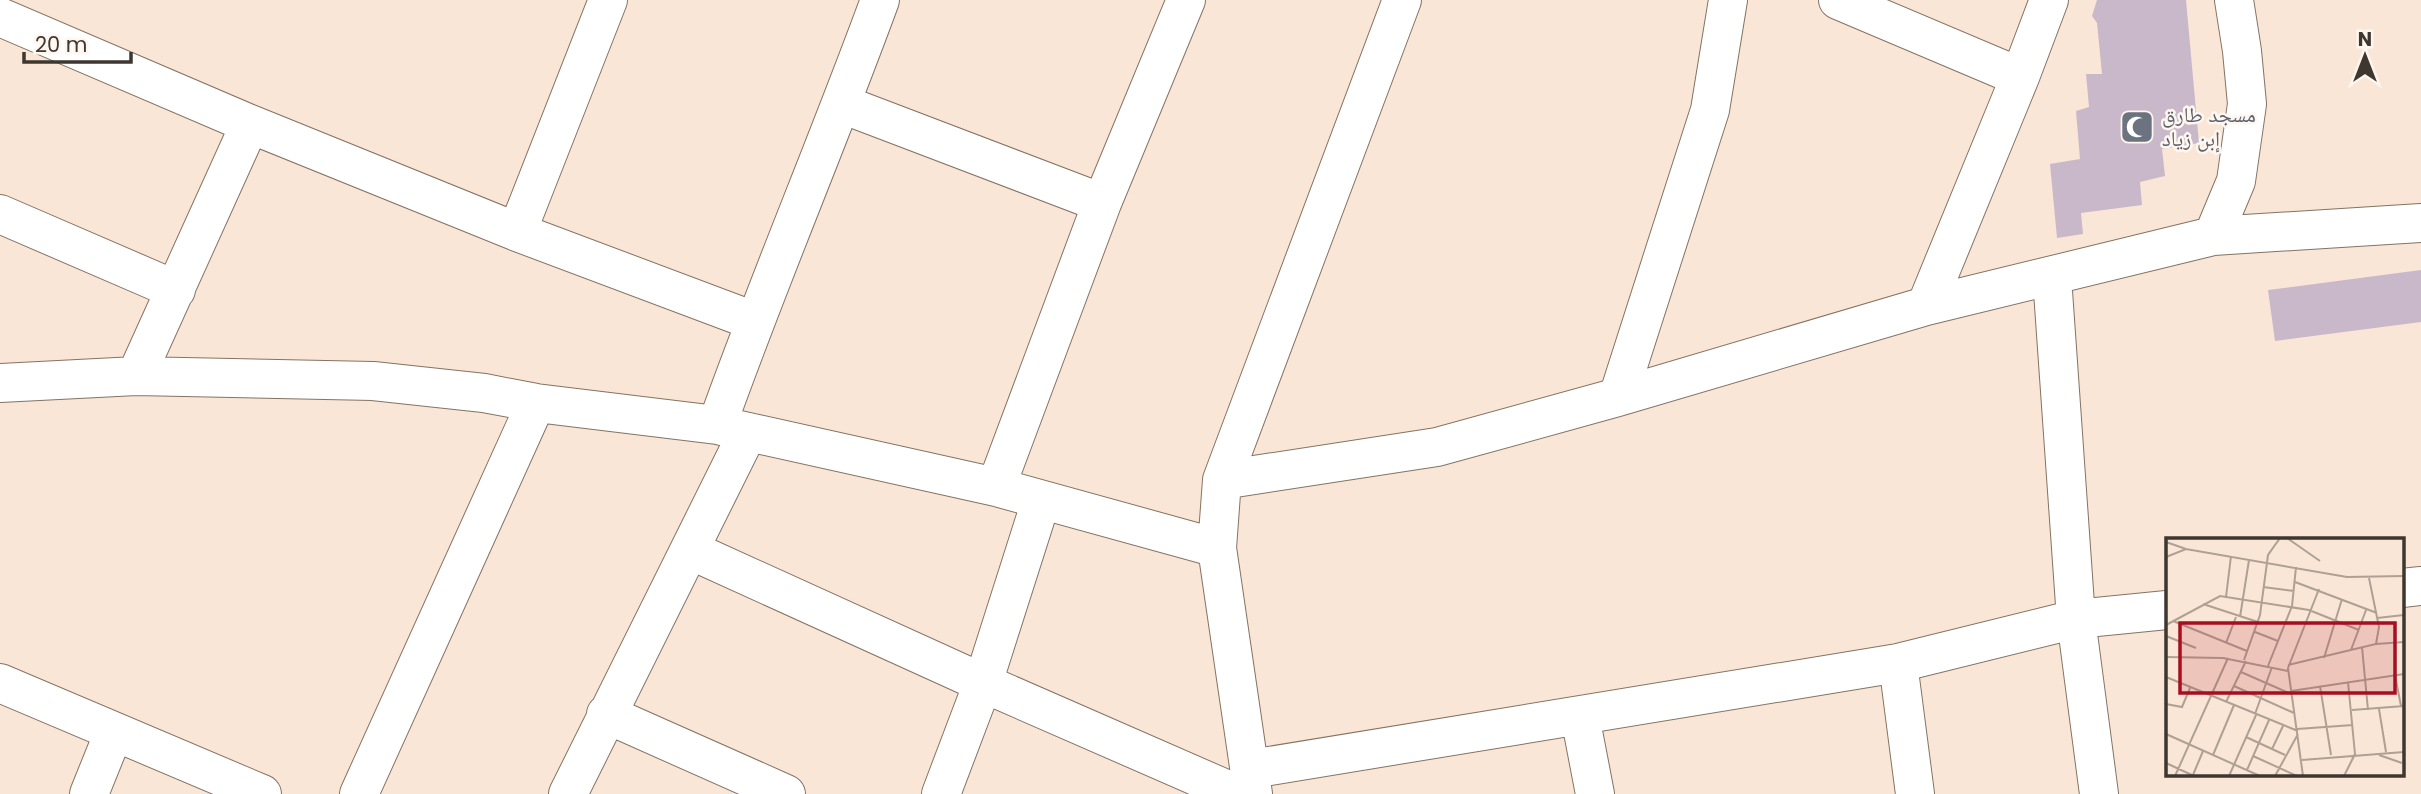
<svg xmlns="http://www.w3.org/2000/svg" width="2421" height="794" viewBox="0 0 2421 794" font-family="Poppins,'Noto Naskh Arabic',sans-serif">
  <style>
    .building { fill: #c9b8ca }
    .lines { fill: none; stroke-linecap: round; stroke-linejoin: round }
    .minor-casing { stroke: #847364; stroke-width: 40 }
    .minor { stroke: #fff; stroke-width: 38 }
    .labels { text-anchor: middle; stroke-width: 5; stroke-linejoin: round; paint-order: stroke }
    .worship-label { font-size: 21px; fill: #5b616d; stroke: #fef6ef; text-anchor: start }
    .inset-road { fill: none; stroke: #afa094; stroke-width: 2 }
    .view { fill: #a60e22; fill-opacity: 0.15; stroke: #a60e22; stroke-width: 3.5 }
    .inset-edge { fill: none; stroke: #3e3730; stroke-width: 3.5 }
  </style>
  <rect width="100%" height="100%" fill="#fae6d6"/>
  <!-- building -->
  <path class="building" d="M2097,0H2186L2199,143L2162,149L2165,176L2140,182L2142,205L2081,213L2083,234L2057,238L2050,164L2080,159L2076,111L2089,107L2086,74H2102L2097,23L2092,16Z
    M2421,270V322L2275,341L2268,290Z"/>
  <g class="lines">
    <defs>
      <path id="minor" d="M1838,0L2020,77
        M0,17L250,124L517,232L754,321
        M842,104L1102,203
        M0,214L176,290
        M517,232L608,0
        M2213,236L2421,223
        M2052,277L2076,619L2099,794
        M1926,306L2020,77L2049,0
        M136,376L250,124
        M0,383L136,376L373,381L484,393L536,403L717,425L996,487L1217,548
        M1618,397L1710,110L1728,0
        M717,425C768,282 828,142 880,0
        M1222,480L1437,447L1618,397L1926,306L2213,236L2236,181L2247,104L2242,51L2234,0
        M996,487L1102,203L1186,0
        M690,550L983,683L1237,794
        M2402,588L2421,586
        M1898,663L1915,794
        M0,683L262,794
        M606,714L786,794
        M1580,716L1595,794
        M1251,769L1898,663L2076,619L2167,610
        M89,794L114,732
        M359,794L536,403
        M568,794L748,432
        M941,794L983,683L1041,501
        M1253,794L1217,548L1222,480L1402,0"/>
    </defs>
    <!-- minor casing -->
    <use href="#minor" class="minor-casing"/>
    <!-- minor -->
    <use href="#minor" class="minor"/>
  </g>
  <!-- icons -->
  <defs>
    <symbol id="mosque-square" viewBox="-11 -11 22 22"><rect x="-9" y="-9" width="18" height="18" rx="4" fill="#6b7280" stroke="#fef6ef"/><path d="M3.5-4.9A6 6 0 1 0 3.5 4.9A5 5 0 1 1 3.5-4.9Z" fill="#fff"/></symbol>
  </defs>
  <g fill-rule="evenodd">
    <use href="#mosque-square" x="2118" y="108" width="38" height="38"/>
  </g>
  <g class="labels">
    <!-- worship labels -->
    <g class="worship-label">
      <text x="2162" y="122">مسجد طارق<tspan x="2162" dy="24">إبن زياد</tspan></text>
    </g>
  </g>
  <!-- overview -->
  <g transform="translate(2166 538)">
    <rect width="238" height="238" fill="#fae6d6"/>
    <path class="inset-road" d="M121,0L154,23M0,4L20,11M0,19L20,11L181,39L238,38M129,44L211,75M97,49L128,53M60,59L65,18M37,66L92,84M74,79L83,22M211,80L238,77M7,83L81,113M0,87L54,58L143,72L193,92M89,94L112,103M0,98L30,110M60,105L70,79M210,106L238,104M196,109L202,172M185,112L200,72M0,119L57,120L122,133M158,120L176,61M78,122L94,77L102,17L114,0M122,127L210,106L213,89L203,40M102,128L126,68L130,29M75,134L125,156M229,137L235,168M0,139L132,193M68,148L128,175M154,148L165,217M125,153L238,136M60,164L80,123M0,166L16,169L24,150M213,171L220,214M186,172L238,168M89,176L106,129M131,191L187,187M0,196L94,238M80,199L119,217M106,211L117,188M47,217L68,167M213,217L236,225M87,218L131,238M136,222L238,214M0,225L28,238M81,232L103,182M27,237L37,213M9,238L62,120M63,238L90,177M109,238L132,196M137,238L122,130L153,51M178,238L189,216L182,144"/>
    <path class="view" d="M14,85H229V155H14Z"/>
    <rect width="238" height="238" class="inset-edge"/>
  </g>
  <!-- north arrow -->
  <g transform="translate(2365 56)" stroke="#fef6ef" stroke-width="5" paint-order="stroke">
  <path d="M0-5L12 26L0 18L-12 26Z" fill="#3e3730"/>
  <text y="-10" font-size="19" font-weight="bold" text-anchor="middle" fill="#3e3730">N</text>
  </g>
  <!-- scale -->
  <path d="M24 52v10h107v-10" fill="none" stroke="#3e3730" stroke-width="3.5"/>
  <text x="35" y="52" font-size="21" fill="#3e3730" stroke="#fef6ef" stroke-width="5" paint-order="stroke">20 m</text>
</svg>
